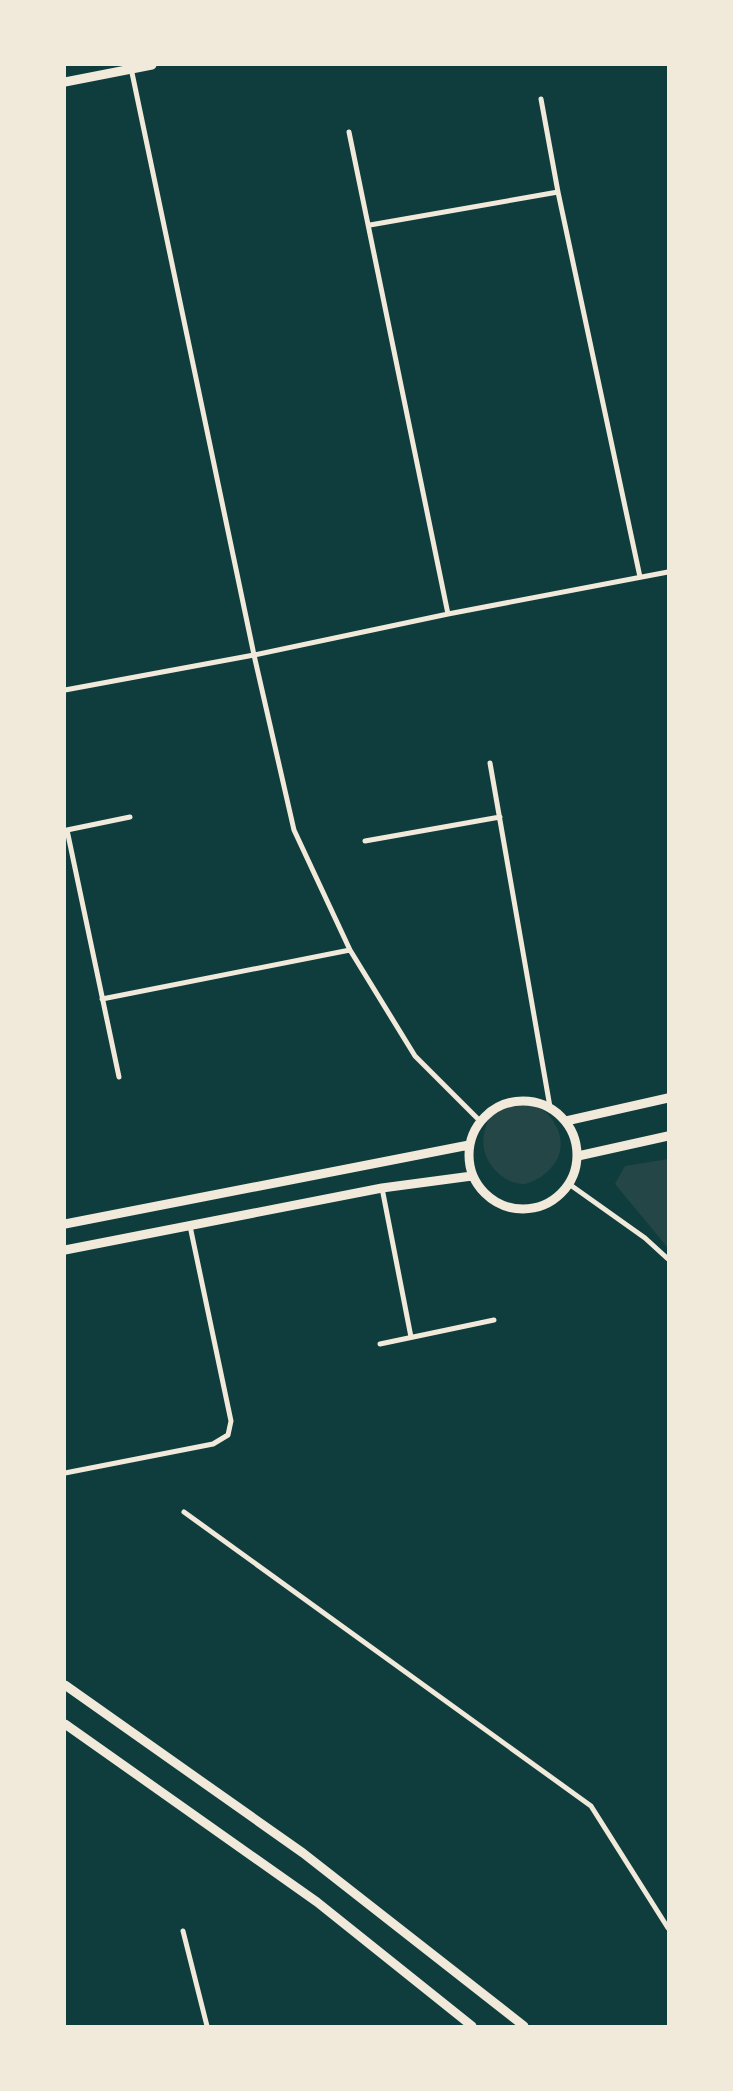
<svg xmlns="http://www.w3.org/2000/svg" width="733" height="2091" viewBox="0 0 733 2091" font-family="'Zilla Slab',serif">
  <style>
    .green { fill: #244646 }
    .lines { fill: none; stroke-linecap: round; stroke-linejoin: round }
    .minor { stroke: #f1e9da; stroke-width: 5 }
    .tertiary { stroke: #f1e9da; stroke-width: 9 }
  </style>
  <rect width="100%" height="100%" fill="#0f3d3e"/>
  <!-- green -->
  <path class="green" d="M528,1104C544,1108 551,1115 558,1130C565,1149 558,1164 542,1176C538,1179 530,1183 525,1184C507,1185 490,1169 485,1153C481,1140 485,1127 490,1116L511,1105Z
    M668,1159V1248L615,1184L625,1166Z"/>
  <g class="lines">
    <!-- minor -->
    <path class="minor" d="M131,68L254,655L294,830L350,950L415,1056L480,1121
      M541,99L558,192L640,577
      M349,132L448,614
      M370,225L558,192
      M65,690L254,655L448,614L668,572
      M490,763L550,1107
      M365,841L500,817
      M102,999L350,950
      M119,1077L67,830L130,817
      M569,1184L645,1238L668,1259
      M382,1188L411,1337
      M380,1344L494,1320
      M65,1473L213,1444L228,1435L231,1421L190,1226
      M184,1512L591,1806L668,1928
      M183,1931L207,2026"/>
    <!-- tertiary -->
    <path class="tertiary" d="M65,82L152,65
      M469 1155a54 54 0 1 1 108 0a54 54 0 1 1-108 0Z
      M566,1121L668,1098
      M578,1156L668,1136
      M65,1224L469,1145
      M65,1250L382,1188L472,1176
      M65,1685L303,1853L524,2026
      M65,1724L317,1902L472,2026"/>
  </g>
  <!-- border -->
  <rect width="733" height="2091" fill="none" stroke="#f1e9da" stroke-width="132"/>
</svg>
